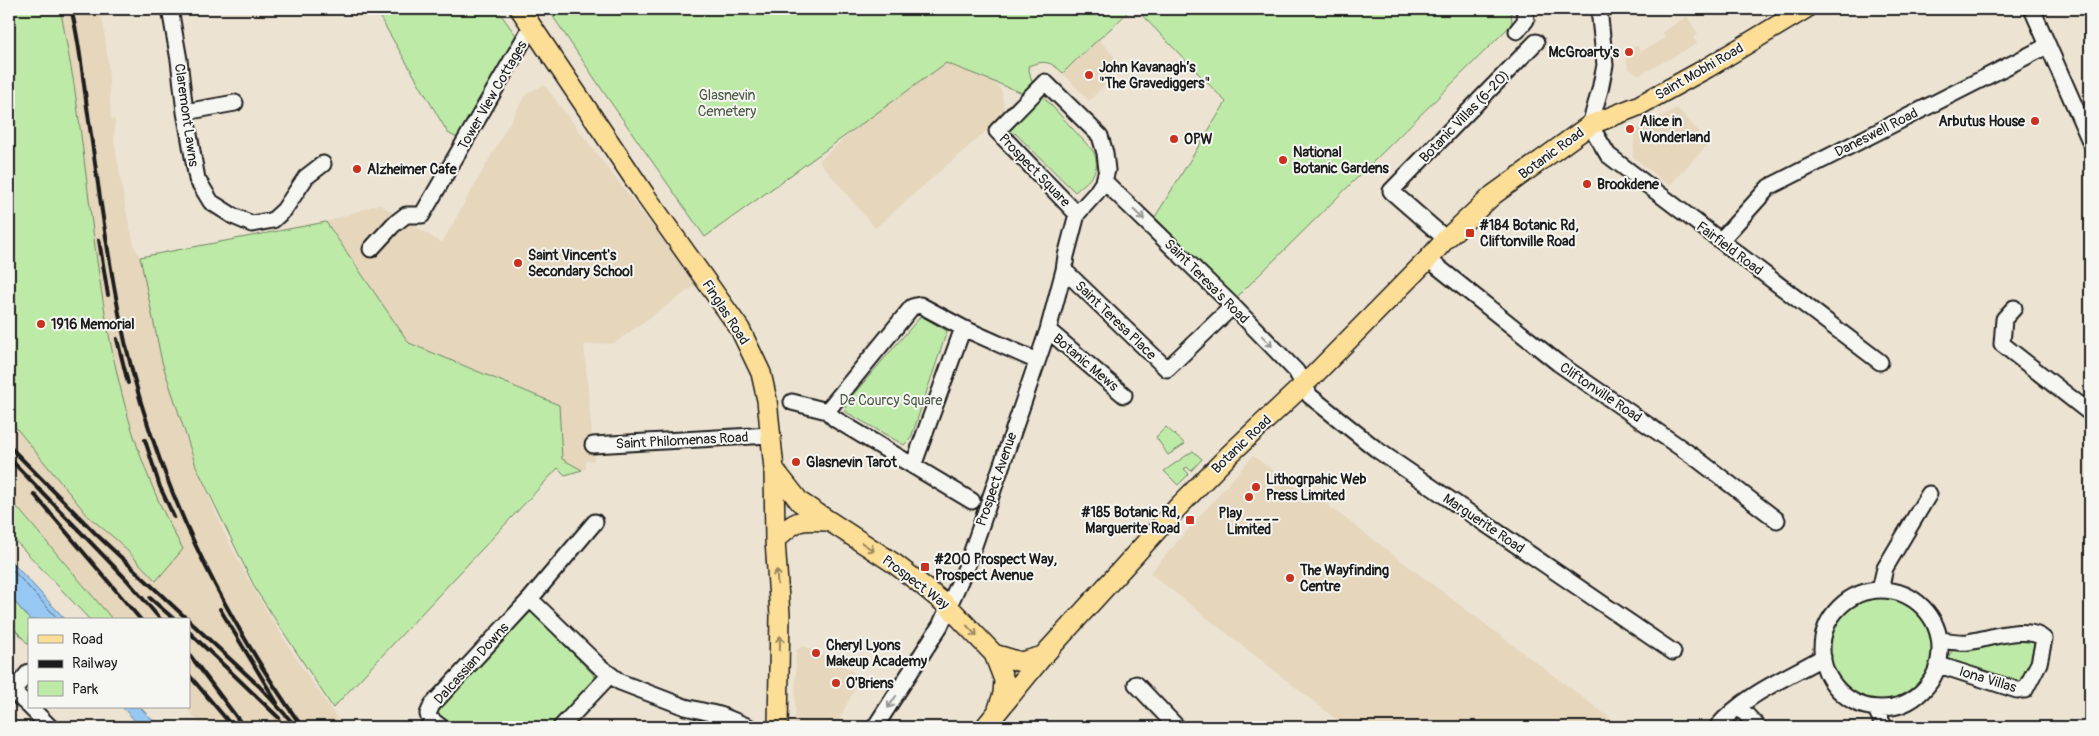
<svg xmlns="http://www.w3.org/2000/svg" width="2099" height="736" viewBox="0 0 2099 736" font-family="Pangolin,sans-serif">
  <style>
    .built { fill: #e5d6bc }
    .green { fill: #beeaa7; stroke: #6d8362 }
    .water { fill: #97c7f3; stroke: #66839d }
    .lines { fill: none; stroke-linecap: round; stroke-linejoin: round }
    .shore { stroke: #4d6072; stroke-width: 1 }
    .minor-casing { stroke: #1c1c1c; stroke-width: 19 }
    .major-casing { stroke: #1c1c1c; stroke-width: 22 }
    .minor { stroke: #f6f6f2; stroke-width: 15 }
    .major { stroke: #fdde96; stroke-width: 19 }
    .rail { stroke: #1c1c1c; stroke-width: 4 }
    .oneway { stroke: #949492 }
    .oneway2 { stroke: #98875f }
    .poi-dot { fill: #c8321e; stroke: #f6f6f2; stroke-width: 2 }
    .labels { text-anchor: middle; stroke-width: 4; stroke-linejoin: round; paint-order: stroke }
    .poi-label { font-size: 14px; font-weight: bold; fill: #1c1c1c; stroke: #f6f6f2; text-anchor: start }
    .street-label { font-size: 14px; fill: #1c1c1c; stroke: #f6f6f2 }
    .park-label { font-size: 14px; fill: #4d5a46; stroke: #f6f6f2 }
  </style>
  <rect width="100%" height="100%" fill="#ece3d2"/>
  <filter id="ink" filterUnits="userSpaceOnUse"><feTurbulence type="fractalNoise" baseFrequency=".02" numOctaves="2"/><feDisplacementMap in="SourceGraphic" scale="10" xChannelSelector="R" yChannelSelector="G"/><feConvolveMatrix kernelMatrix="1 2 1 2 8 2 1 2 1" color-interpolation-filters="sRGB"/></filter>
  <g filter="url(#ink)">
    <!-- built -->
    <path class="built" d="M42,9H99L103,23L108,63L111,119L115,120L114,140L127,216L135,248L140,257L181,423L196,466L226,537L255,592L299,663L343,727H203L185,707H189V620H113L9,497V419L88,515Z
      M1687,16L1698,34L1693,38L1697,44L1639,75L1628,68L1625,48L1638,46L1640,52L1665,38L1663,32Z
      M1099,40L1123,66L1089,101L1063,73L1082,52Z
      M944,51L985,72L1001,90L1004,106L1001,118L875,228L819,161Z
      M544,85L697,284L614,343L584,345L594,460L586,461V469L582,470L562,459L559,405L409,343L326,222L379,204L442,243L526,94Z
      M1677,108L1709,143L1669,186L1633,157L1635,130Z
      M1253,456L1315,501H1322L1619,725L1618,727H1346L1150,573Z
      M804,646L834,660L861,677L839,719L850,727H795L796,650Z"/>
    <!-- green -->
    <path class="green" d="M9,9H60L61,12C66,43 73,74 77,105C98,256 105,414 183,549L156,581L118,541L88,516L9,419Z
      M375,9H497L517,37L459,139L448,133Z
      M548,9H1131C1109,32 1084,50 1063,73C1050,61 1045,60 1028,66L1033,86L1025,94L946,63L705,237L607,97Z
      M1136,9H1511L1512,24L1236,298L1228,292L1155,217L1226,102Z
      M1040,93L1093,151C1103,171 1089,180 1075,192L1015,133L1012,136L1005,129Z
      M326,222L409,343L559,405L562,459L582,470L565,475L558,468L333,708L256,590L196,466L162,362L140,257Z
      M921,316L947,331L911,438L904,445L846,412L845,404Z
      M1166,427L1185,444L1168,455L1156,437Z
      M1193,451L1202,459L1191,471L1187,467L1184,469L1189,474L1178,485L1164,471Z
      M9,497L11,500L113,620H90L9,534Z
      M9,595L30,620L29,645L9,623Z
      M1829 650a52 52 0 1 1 104 0a52 52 0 1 1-104 0Z
      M527,608L593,674L595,682L553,727H456L436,712Z
      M2031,637L2039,645L2024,682L2014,683L1949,661V656L1953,650Z"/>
    <!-- water -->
    <path class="water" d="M9,559L66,620H30L9,595Z
      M122,707H140L159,727H141Z"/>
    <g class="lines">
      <!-- shore -->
      <path class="shore" d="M9,566L59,620"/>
      <defs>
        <path id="minor" d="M170,9L179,60L185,112L197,179L211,202L233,216L252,224L273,220L284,210L306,177L323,164
          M1599,9L1605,65L1600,90L1590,125L1608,155L1880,362
          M2032,9L2090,141
          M1517,31L1526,20L1524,9
          M1045,82L1100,136L1105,153L1107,170L1104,181L1096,193L1077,214L997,131Z
          M185,112L235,103
          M1104,181L1233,306L1296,371L1310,396L1376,449L1673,652
          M1446,239L1391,191L1536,42
          M1721,240L1769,187L2047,46
          M371,249L393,225L406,215H422L531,27
          M1428,259L1558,363L1697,459L1777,520
          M1064,270L1167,369L1233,306
          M2014,308L2004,319L2002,344L2090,413
          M1048,330L1124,395
          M792,402L827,411
          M593,445L771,435
          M913,466L963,328
          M972,501L835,419L827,411L912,307L920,305L963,328L1037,361
          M1880,590L1885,568L1929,494
          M1822 649a59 59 0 1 1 118 0a59 59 0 1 1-118 0Z
          M530,599L599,666L620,682L685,707L720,715L749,727
          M1939,665L2017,690H2025L2039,663L2044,639C2027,624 1989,639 1968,642C1959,643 1949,641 1940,640
          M29,672L15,688L16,694L29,706
          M1136,684L1177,727
          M30,707L50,727
          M1739,707L1758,727
          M1876,709L1884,727
          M441,727L429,718L428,714L432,705L530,599L595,522
          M561,727L609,676
          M875,727L940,626L968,563L1048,330L1064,270L1066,256L1077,214
          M1717,727C1745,694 1787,678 1823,657"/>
        <path id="major" d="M520,9L645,195L740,329L761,373L767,400L774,469L775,540L780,615L778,727
          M774,469L800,502L895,564L917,581L949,607L994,654L1004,680L1003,694L998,709
          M775,540C796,520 798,519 827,521
          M994,654L1021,662L1043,656
          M985,727L1043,656L1179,506L1230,454L1315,374L1428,259L1446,239L1493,195L1590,125L1638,106L1707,68L1805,9"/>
      </defs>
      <!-- minor casing -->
      <use href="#minor" class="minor-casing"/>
      <!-- major casing -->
      <use href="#major" class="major-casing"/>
      <!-- minor -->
      <use href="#minor" class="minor"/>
      <!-- major -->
      <use href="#major" class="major"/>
      <!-- rail -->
      <path class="rail" d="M71,9C79,38 82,70 86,100C95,162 103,224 114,286C141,448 208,594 302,727
        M99,240L108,295
        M117,339L128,383
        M145,440L160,487L174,517
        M9,446L97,535L259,686L292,722
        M9,458L127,580L161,620
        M34,494L141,620
        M150,598L175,620
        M220,609L277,703
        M189,632L279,718
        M189,654L244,727
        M189,675L233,727"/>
    </g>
    <!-- one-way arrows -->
    <defs><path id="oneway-shaft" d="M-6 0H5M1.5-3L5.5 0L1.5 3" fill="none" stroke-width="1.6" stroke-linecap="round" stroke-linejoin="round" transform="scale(1.25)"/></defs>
    <g class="oneway">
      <use href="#oneway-shaft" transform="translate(1139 215) rotate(44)"/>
      <use href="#oneway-shaft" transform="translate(1267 341) rotate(46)"/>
      <use href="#oneway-shaft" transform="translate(892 702) rotate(124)"/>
    </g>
    <g class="oneway2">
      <use href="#oneway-shaft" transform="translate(868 547) rotate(33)"/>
      <use href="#oneway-shaft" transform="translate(777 577) rotate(-94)"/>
      <use href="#oneway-shaft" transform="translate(972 631) rotate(47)"/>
      <use href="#oneway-shaft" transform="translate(780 643) rotate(-89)"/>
    </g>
  </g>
  <!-- markers -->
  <g class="poi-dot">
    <circle cx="1629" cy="52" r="5"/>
    <circle cx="1089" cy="75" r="5"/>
    <circle cx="2035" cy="121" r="5"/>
    <circle cx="1630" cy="129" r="5"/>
    <circle cx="1174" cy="139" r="5"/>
    <circle cx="1283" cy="160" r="5"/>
    <circle cx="357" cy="169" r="5"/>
    <circle cx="1587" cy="184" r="5"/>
    <rect x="1465" y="228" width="10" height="10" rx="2.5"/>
    <circle cx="518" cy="263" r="5"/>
    <circle cx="41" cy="324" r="5"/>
    <circle cx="796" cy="462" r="5"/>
    <circle cx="1256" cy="487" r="5"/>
    <circle cx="1249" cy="497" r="5"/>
    <rect x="1185" y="515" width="10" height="10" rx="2.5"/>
    <rect x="920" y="562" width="10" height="10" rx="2.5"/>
    <circle cx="1290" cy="578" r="5"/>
    <circle cx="816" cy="653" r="5"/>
    <circle cx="836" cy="683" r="5"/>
  </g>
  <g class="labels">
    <!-- poi labels -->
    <g class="poi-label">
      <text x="1619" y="57" text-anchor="end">McGroarty's</text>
      <text x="1099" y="72">John Kavanagh’s<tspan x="1099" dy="16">"The Gravediggers"</tspan></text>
      <text x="1640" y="126">Alice in<tspan x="1640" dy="16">Wonderland</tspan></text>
      <text x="2025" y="126" text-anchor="end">Arbutus House</text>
      <text x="1184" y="144">OPW</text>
      <text x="1293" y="157">National<tspan x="1293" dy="16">Botanic Gardens</tspan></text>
      <text x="367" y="174">Alzheimer Cafe</text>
      <text x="1597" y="189">Brookdene</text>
      <text x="1480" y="230">#184 Botanic Rd,<tspan x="1480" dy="16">Cliftonville Road</tspan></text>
      <text x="528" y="260">Saint Vincent's<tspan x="528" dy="16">Secondary School</tspan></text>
      <text x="51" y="329">1916 Memorial</text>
      <text x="806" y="467">Glasnevin Tarot</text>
      <text x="1266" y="484">Lithogrpahic Web<tspan x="1266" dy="16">Press Limited</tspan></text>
      <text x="1180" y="517" text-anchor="end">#185 Botanic Rd,<tspan x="1180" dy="16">Marguerite Road</tspan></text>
      <text x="1249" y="518" text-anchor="middle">Play ____<tspan x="1249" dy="16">Limited</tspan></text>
      <text x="935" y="564">#200 Prospect Way,<tspan x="935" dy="16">Prospect Avenue</tspan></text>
      <text x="1300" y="575">The Wayfinding<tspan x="1300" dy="16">Centre</tspan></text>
      <text x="826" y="650">Cheryl Lyons<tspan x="826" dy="16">Makeup Academy</tspan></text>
      <text x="846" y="688">O'Briens</text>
    </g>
    <!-- street labels -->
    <g class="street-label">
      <text transform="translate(1699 71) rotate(-30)" y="5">Saint Mobhi Road</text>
      <text transform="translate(492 95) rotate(-60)" y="5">Tower View Cottages</text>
      <text transform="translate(187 115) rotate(82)" y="5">Claremont Lawns</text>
      <text transform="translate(1464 116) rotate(-46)" y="5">Botanic Villas (6-20)</text>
      <text transform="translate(1876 132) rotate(-27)" y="5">Daneswell Road</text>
      <text transform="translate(1551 153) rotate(-36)" y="5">Botanic Road</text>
      <text transform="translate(1035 170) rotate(46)" y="5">Prospect Square</text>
      <text transform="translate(1730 248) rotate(37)" y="5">Fairfield Road</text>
      <text transform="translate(1207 281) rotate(45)" y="5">Saint Teresa's Road</text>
      <text transform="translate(726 312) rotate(57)" y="5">Finglas Road</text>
      <text transform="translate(1116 320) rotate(44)" y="5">Saint Teresa Place</text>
      <text transform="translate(1086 362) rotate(40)" y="5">Botanic Mews</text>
      <text transform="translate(1601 392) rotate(34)" y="5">Cliftonville Road</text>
      <text transform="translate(682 440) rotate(-3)" y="5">Saint Philomenas Road</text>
      <text transform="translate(1241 444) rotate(-44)" y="5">Botanic Road</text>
      <text transform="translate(996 479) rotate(-71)" y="5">Prospect Avenue</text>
      <text transform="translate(1484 523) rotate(34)" y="5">Marguerite Road</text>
      <text transform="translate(916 582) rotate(37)" y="5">Prospect Way</text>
      <text transform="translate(471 663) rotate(-48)" y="5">Dalcassian Downs</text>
      <text transform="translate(1988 679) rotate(17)" y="5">Iona Villas</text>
    </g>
    <!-- park labels -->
    <g class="park-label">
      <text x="727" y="100">Glasnevin<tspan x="727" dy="16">Cemetery</tspan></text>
      <text x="891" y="405">De Courcy Square</text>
    </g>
  </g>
  <!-- margin -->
  <rect width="2099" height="736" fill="none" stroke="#f6f6f2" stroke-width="30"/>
  <rect x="15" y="15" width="2069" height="706" fill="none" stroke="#1c1c1c" stroke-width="2" filter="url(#ink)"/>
  <!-- legend -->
  <rect x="28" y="618" width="162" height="90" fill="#f6f6f2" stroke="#9f9f9c"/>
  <rect x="38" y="635" width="25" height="8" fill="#fdde96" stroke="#9f9f9c"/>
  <text x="72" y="644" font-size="15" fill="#1c1c1c">Road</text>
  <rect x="38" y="660" width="25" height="8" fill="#1c1c1c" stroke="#9f9f9c"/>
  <text x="72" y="668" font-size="15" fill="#1c1c1c">Railway</text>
  <rect x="38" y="681" width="25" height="15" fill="#beeaa7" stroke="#9f9f9c"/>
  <text x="72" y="694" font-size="15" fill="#1c1c1c">Park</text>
</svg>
